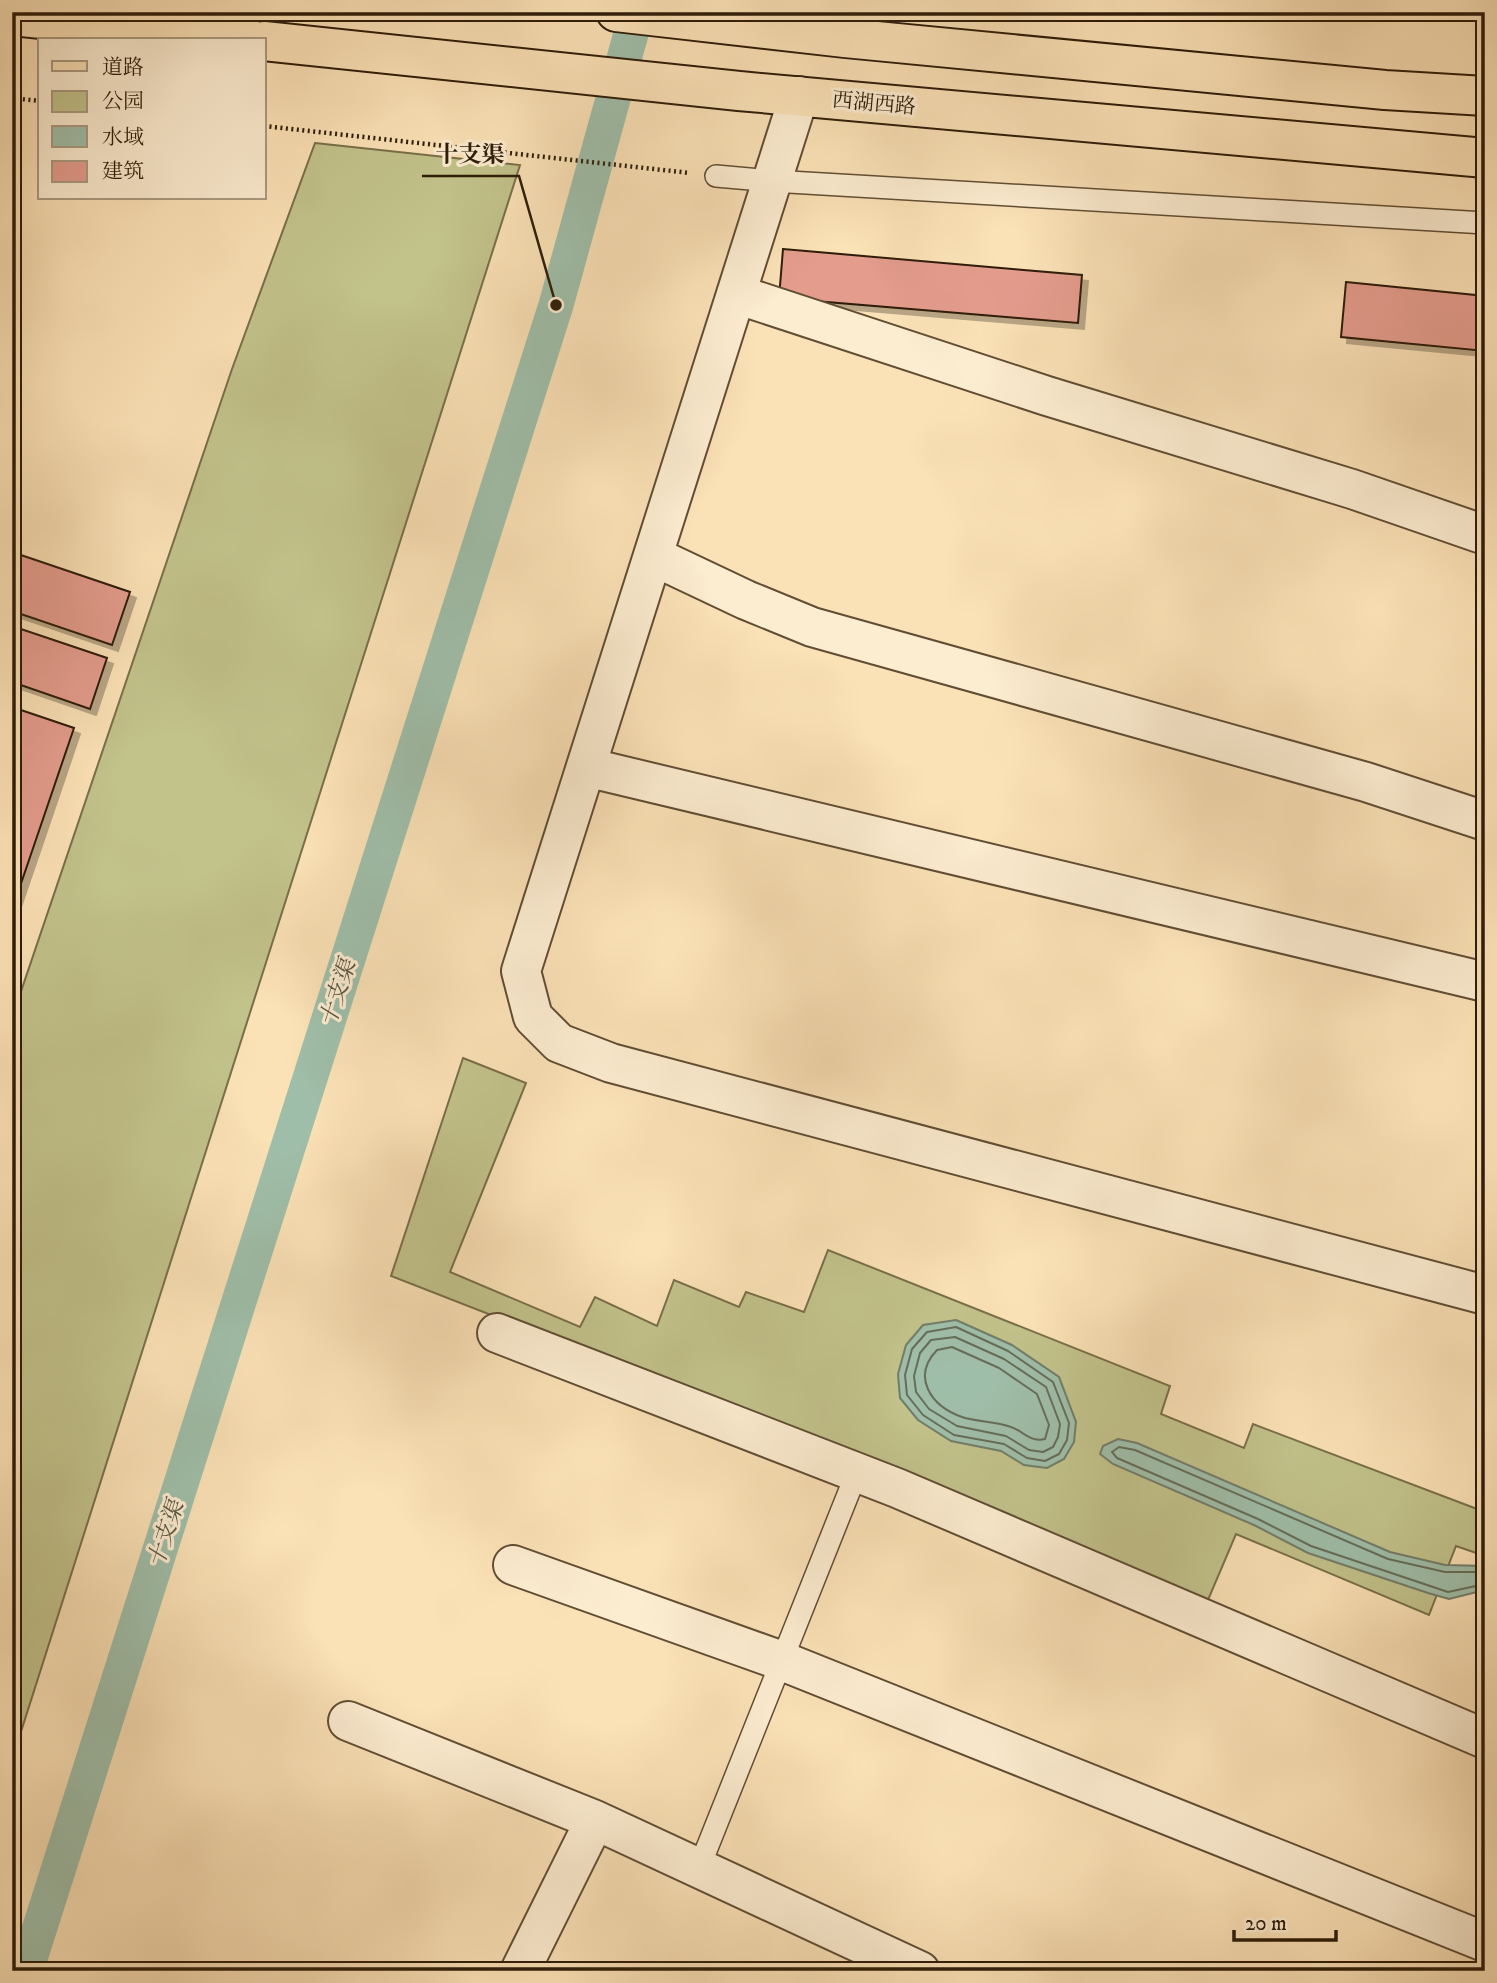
<svg xmlns="http://www.w3.org/2000/svg" width="1497" height="1983" viewBox="0 0 1497 1983" font-family="'IM FELL DW Pica','Noto Serif SC',serif">
  <style>
    .green { fill: #c2c28b; stroke: #786f4a; stroke-width: 2 }
    .water { fill: #9fbea9; stroke: #727d69; stroke-width: 2 }
    .lines { fill: none; stroke-linecap: round; stroke-linejoin: round }
    .shore { stroke: #666d59; stroke-width: 2 }
    .canal { stroke: #9fbea9; stroke-width: 35 }
    .building { fill: #e49c8d; stroke: #2e1c09; stroke-width: 2; filter: url(#shadow) }
    .lane-casing { stroke: #614d34; stroke-width: 24 }
    .street-casing { stroke: #614d34; stroke-width: 42 }
    .primary-casing { stroke: #2e1c09; stroke-width: 42 }
    .path { stroke: #2e1c09; stroke-width: 4.5; stroke-dasharray: 2 3.5; stroke-linecap: butt }
    .lane { stroke: #fcecd0; stroke-width: 21 }
    .street { stroke: #fcecd0; stroke-width: 38 }
    .primary { stroke: #fbe1b6; stroke-width: 38 }
    .labels { text-anchor: middle; stroke-width: 6; stroke-linejoin: round; paint-order: stroke }
    .street-label { font-size: 21px; fill: #2e1c09; stroke: #fcecd0 }
    .water-label { font-size: 23px; font-style: italic; fill: #565541; stroke: #fcecd0 }
    .leader { fill: none; stroke: #2e1c09; stroke-width: 2.5 }
    .callout-dot { fill: #2e1c09; stroke: #fcecd0; stroke-width: 2.5 }
    .callout-label { font-size: 23px; text-anchor: middle; font-weight: bold; fill: #2e1c09; stroke: #fcecd0; stroke-width: 6; stroke-linejoin: round; paint-order: stroke }
  </style>
  <defs>
    <filter id="shadow"><feDropShadow dx="6" dy="6" stdDeviation="0" flood-color="#0004"/></filter>
  </defs>
  <rect width="100%" height="100%" fill="#fbe1b6"/>
  <filter id="stains"><feTurbulence type="fractalNoise" baseFrequency=".00286" numOctaves="4"/><feColorMatrix values="0 0 0 0 .2 0 0 0 0 .09 0 0 0 0 .02 0 0 0 .5 -.17"/></filter>
  <radialGradient id="worn" r=".72"><stop offset=".6" stop-color="#630" stop-opacity="0"/><stop offset="1" stop-color="#630" stop-opacity=".3"/></radialGradient>
  <!-- green -->
  <path class="green" d="M315,143L520,165L12,1760V1018L232,369Z
    M463,1058L526,1083L450,1272L580,1327L595,1297L657,1326L674,1280L739,1307L746,1292L804,1312L828,1250L1170,1386L1161,1414L1244,1448L1253,1424L1485,1512V1556L1456,1546L1429,1615L1236,1534L1208,1600L942,1491L391,1276Z"/>
  <!-- water -->
  <path class="water" d="M956,1320L1012,1345L1059,1377L1076,1422L1074,1442L1064,1459L1047,1468L1024,1465L1001,1451L951,1441L918,1420L900,1398L898,1374L906,1345L923,1325Z
    M1118,1439L1137,1443L1390,1552L1445,1565L1485,1566V1590L1449,1599L1428,1593L1308,1553L1256,1526L1113,1464L1100,1454L1103,1446Z"/>
  <g class="lines">
    <!-- shore -->
    <path class="shore" d="M956,1327L1008,1351L1053,1382L1069,1423L1067,1440L1059,1454L1045,1461L1027,1458L1004,1444L954,1435L923,1415L907,1395L905,1375L912,1349L927,1332Z
      M955,1337L1004,1359L1046,1387L1060,1424L1058,1437L1053,1447L1043,1452L1029,1450L1006,1436L957,1426L929,1409L916,1392L914,1376L920,1353L931,1340Z
      M952,1347L999,1368L1037,1394L1049,1425L1045,1439C1031,1443 1023,1431 1011,1427C995,1421 977,1422 962,1417C931,1406 911,1377 937,1350Z
      M1485,1572H1445L1388,1559L1135,1450L1119,1447L1112,1452L1117,1458L1258,1519L1311,1546L1448,1592L1485,1584"/>
    <!-- canal -->
    <path class="canal" d="M26,1971L556,305L637,12"/>
  </g>
  <!-- building -->
  <path class="building" d="M783,249L1082,275L1078,323L779,298Z
    M1346,282L1485,296V351L1341,337Z
    M12,552L130,592L112,645L12,611Z
    M12,626L107,658L90,709L12,682Z
    M12,707L74,728L12,910Z"/>
  <g class="lines">
    <defs>
      <path id="lane" d="M716,176L772,181L1485,223
        M699,1868L857,1472"/>
      <path id="street" d="M799,96L521,971L533,1017L559,1043L611,1063L1485,1295
        M736,294L1047,396L1352,489L1485,535
        M653,556L746,600L812,627L1366,782L1485,821
        M586,767L1485,982
        M497,1333L897,1488L1485,1739
        M513,1565L782,1661L1485,1942
        M348,1721L595,1820L920,1971
        M520,1971L595,1820"/>
      <path id="primary" d="M616,12L845,38L1385,90L1485,96
        M12,16L252,40
        M264,41L739,91L1485,158"/>
    </defs>
    <!-- lane casing -->
    <use href="#lane" class="lane-casing"/>
    <!-- street casing -->
    <use href="#street" class="street-casing"/>
    <!-- primary casing -->
    <use href="#primary" class="primary-casing"/>
    <!-- path -->
    <path class="path" d="M12,98L40,101
      M264,126L690,173"/>
    <!-- lane -->
    <use href="#lane" class="lane"/>
    <!-- street -->
    <use href="#street" class="street"/>
    <!-- primary -->
    <use href="#primary" class="primary"/>
  </g>
  <g class="labels">
    <!-- street labels -->
    <g class="street-label">
      <text transform="translate(874 103) rotate(5)" y="7">西湖西路</text>
    </g>
    <!-- water labels -->
    <g class="water-label">
      <text transform="translate(337 993) rotate(-72)" y="8">十支渠</text>
      <text transform="translate(165 1534) rotate(-72)" y="8">十支渠</text>
    </g>
  </g>
  <!-- callouts -->
  <path class="leader" d="M556 305L519 176H422"/>
  <circle class="callout-dot" cx="556" cy="305" r="7"/>
  <g class="callout-label">
    <text x="470" y="162">十支渠</text>
  </g>
  <!-- margin -->
  <rect width="1497" height="1983" fill="none" stroke="#fbe1b6" stroke-width="42"/>
  <rect x="14" y="14" width="1469" height="1955" fill="none" stroke="#2e1c09" stroke-width="3.5"/>
  <rect x="21" y="21" width="1455" height="1941" fill="none" stroke="#2e1c09" stroke-width="2"/>
  <!-- legend -->
  <rect x="38" y="38" width="228" height="161" fill="#fcecd0" stroke="#aa9980" stroke-width="2"/>
  <rect x="52" y="61" width="35" height="10" fill="#fbe1b6" stroke="#aa9980" stroke-width="2"/>
  <text x="102" y="74" font-size="21" fill="#2e1c09">道路</text>
  <rect x="52" y="91" width="35" height="21" fill="#c2c28b" stroke="#aa9980" stroke-width="2"/>
  <text x="102" y="108" font-size="21" fill="#2e1c09">公园</text>
  <rect x="52" y="126" width="35" height="21" fill="#9fbea9" stroke="#aa9980" stroke-width="2"/>
  <text x="102" y="144" font-size="21" fill="#2e1c09">水域</text>
  <rect x="52" y="161" width="35" height="21" fill="#e49c8d" stroke="#aa9980" stroke-width="2"/>
  <text x="102" y="178" font-size="21" fill="#2e1c09">建筑</text>
  <!-- scale -->
  <path d="M1234 1930v10h102v-10" fill="none" stroke="#2e1c09" stroke-width="3.5"/>
  <text x="1245" y="1930" font-size="21" fill="#2e1c09" stroke="#fcecd0" stroke-width="5" paint-order="stroke">20 m</text>
  <rect width="100%" height="100%" filter="url(#stains)"/>
  <rect width="100%" height="100%" fill="url(#worn)"/>
</svg>
